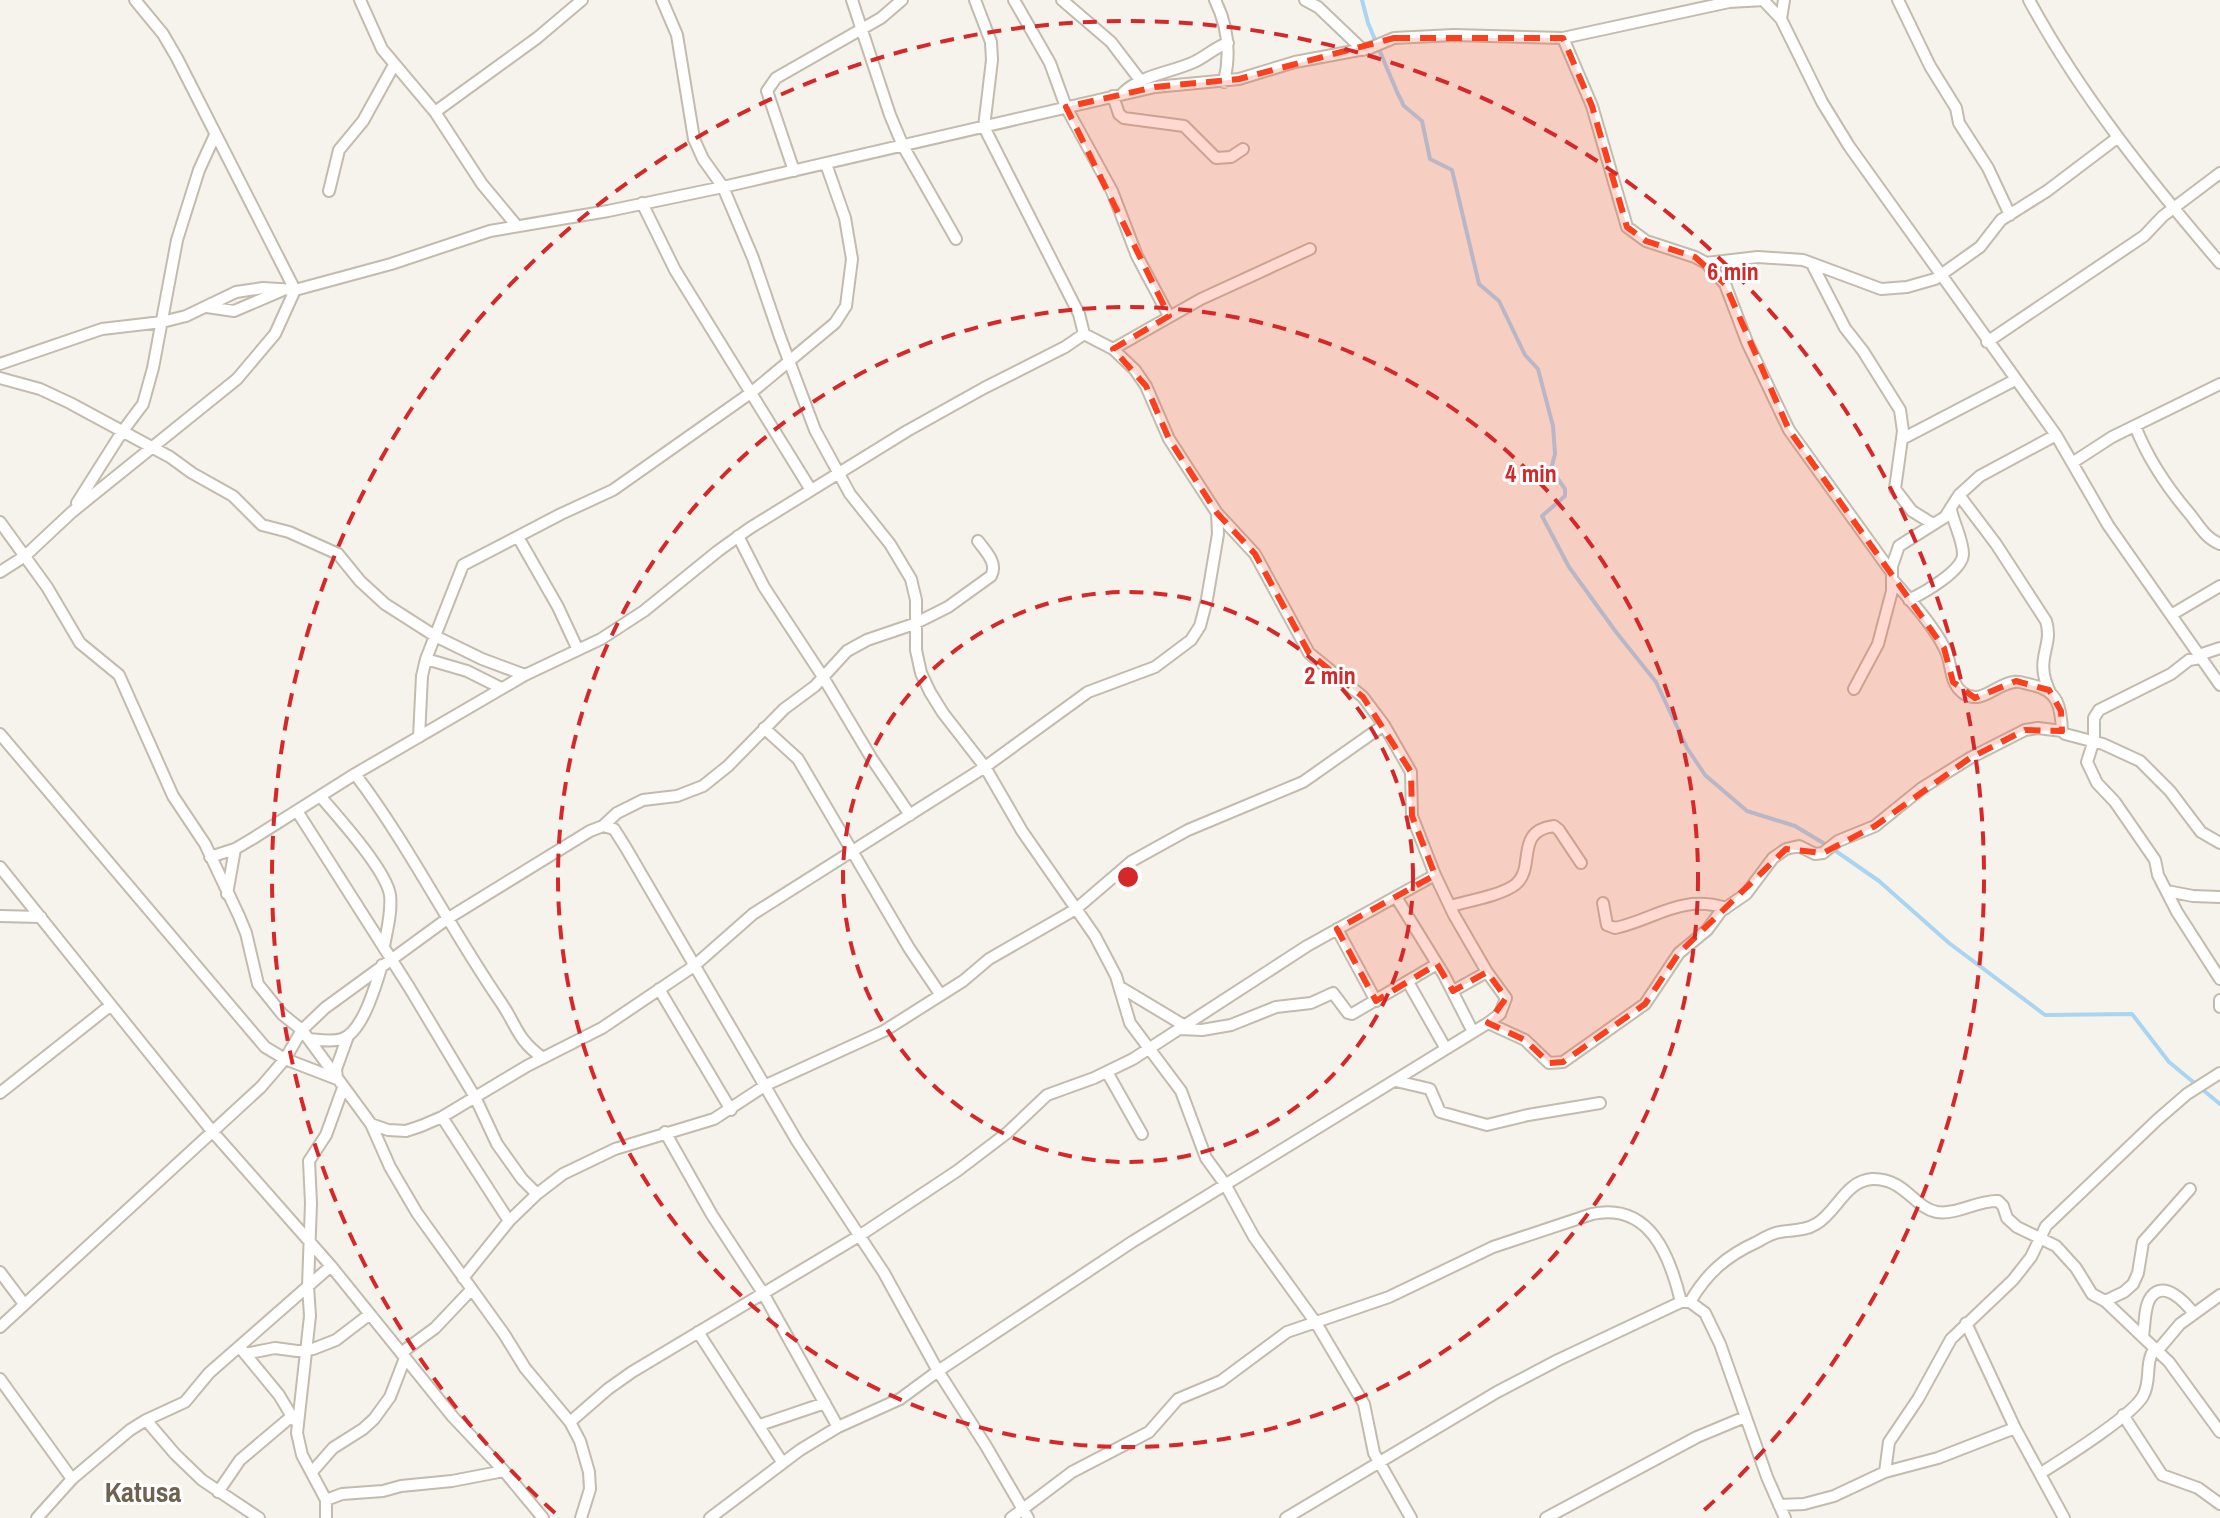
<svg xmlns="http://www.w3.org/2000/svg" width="2220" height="1518" viewBox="0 0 2220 1518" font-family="'Archivo Narrow',sans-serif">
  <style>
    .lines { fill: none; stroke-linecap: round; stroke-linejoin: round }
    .stream { stroke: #a9d4f2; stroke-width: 4 }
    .minor-casing { stroke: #c2bbae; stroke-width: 14 }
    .minor { stroke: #fff; stroke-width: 10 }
    .marked { fill: #fc3f1d; fill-opacity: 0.2; stroke: #fc3f1d; stroke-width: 6; stroke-dasharray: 16 10; stroke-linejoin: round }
    .ring { fill: none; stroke: #d62828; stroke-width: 4; stroke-dasharray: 14 10 }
    .labels { text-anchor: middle; stroke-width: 6; stroke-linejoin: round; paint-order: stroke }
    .quarter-label { font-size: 28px; font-weight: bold; fill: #6e6250; stroke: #fff }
    .centre { fill: #d62828; stroke: #fff; stroke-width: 4 }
    .ring-label { font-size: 24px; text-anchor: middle; font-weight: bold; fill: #d62828; stroke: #fff; stroke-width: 6; stroke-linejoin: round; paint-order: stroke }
  </style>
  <rect width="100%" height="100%" fill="#f6f3ec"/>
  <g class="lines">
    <!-- stream -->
    <path class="stream" d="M1362,0L1368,23L1397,92L1404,106L1422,121L1430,159L1452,170L1479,284L1499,301L1525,355L1538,369L1553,426L1555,454L1551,469L1565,489V496L1542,516L1569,567L1616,632L1656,682L1687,748L1705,775L1747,811L1795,826L1830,847L1879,881L1949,943L2045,1015L2132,1014L2169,1062L2220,1104"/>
    <defs>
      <path id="minor" d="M360,0L382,49L435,112L482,184L517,226
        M662,0L677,35L694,139L703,159L723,187L753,258L780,337L815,430L850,494L890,544L911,579L916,600V650L921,673L930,692L943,713L985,767L1022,831L1095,936L1116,976L1130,1023L1181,1091L1206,1158L1225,1184L1254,1237L1316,1323L1364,1404L1374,1453L1411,1518
        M852,0L890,115L903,146L956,239
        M1014,0L1050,63L1066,107L1112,191L1137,256L1169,316
        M1062,0L1111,42L1140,80
        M1215,0C1228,26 1231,53 1224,82
        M1305,0L1318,7L1363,50
        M1763,0L1781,19L1822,102L1849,146L2056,435L2108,525L2220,685
        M1898,0L1930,66L1956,108L1959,123L1988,168L2010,215
        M2029,0C2081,96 2149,180 2220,263
        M1781,19L1784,0
        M1563,38L1592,106L1627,227L1646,241L1695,257L1706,263L1725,284L1747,342L1789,430L1892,573
        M1123,93C1143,74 1170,73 1194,62C1207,56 1215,47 1228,43
        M1113,96L1119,114L1124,118L1184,126L1216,158L1231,157L1243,149
        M435,112L537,38L582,0
        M794,171L767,91L776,78L881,18L902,0
        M329,191L339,150L363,121L394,65
        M642,203L675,270L811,490
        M1706,263L1758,257L1803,260L1881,289L1907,287L1935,279L1980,247L2001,220L2047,191L2117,138
        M1812,264L1845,328L1863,351L1900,410L1903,431L1895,489L1912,511L1933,524
        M207,307L234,311L281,291
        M1987,342L2144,236L2163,216L2220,173
        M1113,349L1201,299L1310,249
        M0,364L102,329L162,322L186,316L236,292L263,288L295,290L391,264L490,231L608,211L723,187L1155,87L1239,79L1295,62L1370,48L1394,38L1454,35L1563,38L1729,2L1764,0
        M0,378L40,389L70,403L170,457L192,473L233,496L262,525L289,532L338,554L360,581L385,604L435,636L482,659L525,675
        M2135,426C2148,459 2166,486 2189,513C2199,525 2205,538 2220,544
        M1902,439L2015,380
        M2072,463L2112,437L2220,384
        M1959,495L1996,544L2046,621C2054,647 2034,657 2049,690
        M77,503L122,432L143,404L153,368L177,240L199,170L215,135
        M0,522L47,587L80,643L119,675L173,796L205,844L239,916L246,933L258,984L282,1014L302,1030L371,1124L390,1167L417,1213L504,1334L525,1368L570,1422L580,1441L589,1472L590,1489L581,1518
        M738,536L764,587L823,677L872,759L910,815
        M518,537L558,607L578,650
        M0,572L25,556L72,512L237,379L275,334L295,290L177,58L163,34L135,0
        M1892,579C1909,599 1938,630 1947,654C1952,668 1950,683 1963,693C1981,706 1996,684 2014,682C2020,681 2026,684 2032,685C2058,690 2061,707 2062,731L2065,734L2103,744L2140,761L2170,791L2201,832L2220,843
        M1909,600C1923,593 1963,571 1963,554C1963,540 1954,524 1951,510
        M2171,615L2220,586
        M2199,655L2220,648
        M2201,658L2189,660L2171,674L2099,710L2094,718V740L2087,762L2097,783L2115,802L2155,860L2158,875L2177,912L2220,979
        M426,659L467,671L501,688
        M1854,689L1878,644L1892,591V566L1899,546L1945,517L1959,495L1980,476L2056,435
        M764,728L798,759L909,948L940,994
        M0,734L265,1047L285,1059L337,1079L336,1069L348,1036
        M419,737L422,676L426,659L463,565L561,514L613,490L752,392L835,323L846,306L852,259L845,218L826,164
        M355,774C409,845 449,927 500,1001C517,1025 516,1039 543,1058
        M320,796C338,817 386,870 390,895C392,912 387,930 384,946
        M297,811L409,987L475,1097L497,1144L522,1179L537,1194
        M603,826L617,813L643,800L677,796L703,786L728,766L784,709L815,686L847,651L867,640L914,624L948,607L991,576C998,563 986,552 978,541
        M210,857L235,849L252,839L355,774L525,675L601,639L644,611L718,551L750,528L907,431L984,388L1065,347L1084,334L1079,314L984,127L992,60L991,42L975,0
        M0,867L212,1131L331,1266L453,1417L504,1471L543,1518
        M2167,891L2193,896L2220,897
        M227,894L235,849
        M1396,897L1444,975L1473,1032
        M1603,903L1607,925L1615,928C1656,919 1680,894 1726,908
        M1450,906C1468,901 1503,895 1516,884C1536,867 1514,831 1554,826L1559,830L1581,863
        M0,916L41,917
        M1337,929L1376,1001
        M1408,982L1446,1049
        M1120,987L1185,1026
        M659,989L731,1110
        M1453,991L1487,972
        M2220,1000V1007
        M1488,1023L1525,1040L1549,1063L1563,1062L1645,1004L1679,953L1707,930L1721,911L1746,894L1773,858L1786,849L1799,846L1815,854L1823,853L1838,841L1875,826L1922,788L1970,758L2025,730L2038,728L2062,731
        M1180,1029L1202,1030L1231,1025L1276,1007L1311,1003L1333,993L1348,1013L1352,1014L1437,964
        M309,1039C320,1040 332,1042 342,1039C363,1032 376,984 382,965
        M1107,1072L1142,1134
        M1396,1081L1430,1089L1440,1112L1487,1125L1528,1115L1600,1103
        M0,1093L111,1005
        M442,1117L509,1221
        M371,1124L388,1130L406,1131L421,1126L442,1117L527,1066L602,1028L694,966L753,914L985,767L1088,692L1155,667L1191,640L1200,626L1207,599L1218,534L1217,513L1169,439L1146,386L1135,370L1113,349L1084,334
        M665,1132L712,1215L763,1293L838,1427
        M0,1272L24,1304
        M463,1278L509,1221L537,1194L563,1174L615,1149L714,1119L766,1085L884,1031L963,981L989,959L1076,909L1132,861L1188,830L1303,782L1384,725
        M2105,1301L2124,1292L2133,1284L2138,1273L2143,1242L2190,1189
        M1690,1302C1707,1273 1726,1256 1757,1242C1764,1238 1772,1233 1780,1232C1792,1230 1805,1231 1816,1224C1837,1212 1845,1181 1872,1179C1905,1178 1914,1208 1937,1212C1957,1215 1978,1200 1998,1201L2003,1206L2007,1218L2017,1227L2056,1246L2076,1268L2092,1294L2105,1301L2169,1362L2220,1432
        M1966,1323L2015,1428L2064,1518
        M0,1327L261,1087L285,1059L302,1030L325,1008L447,919L590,831L603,826L614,829L626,848L797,1141L884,1273L938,1371L986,1446L1028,1518
        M698,1332L782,1462
        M2143,1336C2145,1325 2144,1306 2151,1297C2164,1279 2186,1303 2194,1314
        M242,1350L279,1395L294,1420
        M2158,1350L2180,1324L2220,1295
        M401,1353L435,1328L471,1290
        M245,1354L275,1348L297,1351L313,1349L336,1340L370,1314
        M0,1379L72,1479
        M2123,1415L2162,1475L2198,1488L2220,1504
        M146,1420L175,1454L202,1480L259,1518
        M570,1422L608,1389L632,1372L859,1236L957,1171L1007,1133L1047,1095L1094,1078L1133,1059L1307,946L1435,875
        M760,1425L825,1403
        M312,1472L333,1448L363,1429L374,1419L390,1397L405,1358
        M1885,1472L1889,1442L1918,1399L1951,1339L2013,1280L2031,1257L2046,1226L2157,1120L2187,1094L2220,1073
        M2041,1473C2063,1459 2132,1416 2143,1396C2152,1380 2144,1363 2155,1348
        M218,1492L240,1460L292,1416
        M326,1500L342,1494L383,1491L401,1486L452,1481L504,1471
        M1779,1505L1804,1504L1834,1496L1885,1472L1938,1458L2015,1428
        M37,1518L72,1479L130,1430L146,1420L185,1402L209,1373L331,1266
        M326,1518V1500L302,1455L297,1433L310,1316L308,1286L311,1203L309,1161L326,1135L343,1088
        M710,1518L800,1450L838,1427L900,1399L938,1371L1132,1242L1488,1023L1500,1014L1506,998L1487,972L1454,915L1435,875L1412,816L1411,772L1384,725L1363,697L1309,653L1255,554L1217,513
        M1011,1518L1072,1472L1149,1432L1178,1399L1221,1381L1287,1332L1389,1297L1493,1247L1592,1214C1650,1202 1670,1256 1681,1302
        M1286,1518L1497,1392L1558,1360L1681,1302H1690L1705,1313L1720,1344L1767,1477L1785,1518
        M1546,1518L1697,1437L1745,1417"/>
    </defs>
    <!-- minor casing -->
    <use href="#minor" class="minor-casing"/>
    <!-- minor -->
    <use href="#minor" class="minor"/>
  </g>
  <!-- marked area -->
  <path class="marked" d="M1394,38H1563L1592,106L1627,227L1646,241L1695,257L1725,284L1789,430L1944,648L1953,682L1975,698L2016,681L2049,690L2061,711L2062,731L2025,730L1970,758L1875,826L1823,853L1786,849L1679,953L1645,1004L1563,1062L1549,1063L1525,1040L1488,1023L1506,998L1487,972L1453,991L1437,964L1376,1001L1337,929L1435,875L1412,816L1411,772L1363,697L1309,653L1255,554L1217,513L1169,439L1146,386L1113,349L1169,316L1066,107L1155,87L1239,79Z"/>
  <!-- distance rings -->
  <g class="ring">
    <circle cx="1128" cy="877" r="285"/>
    <circle cx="1128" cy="877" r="570"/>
    <path d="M555 1513A856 856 0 1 1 1701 1513"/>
  </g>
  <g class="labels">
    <!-- quarter labels -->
    <g class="quarter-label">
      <text x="143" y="1502">Katusa</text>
    </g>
  </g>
  <circle cx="1128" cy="877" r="12" class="centre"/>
  <g class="ring-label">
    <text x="1733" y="280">6 min</text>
    <text x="1531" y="482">4 min</text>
    <text x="1330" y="684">2 min</text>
  </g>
</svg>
